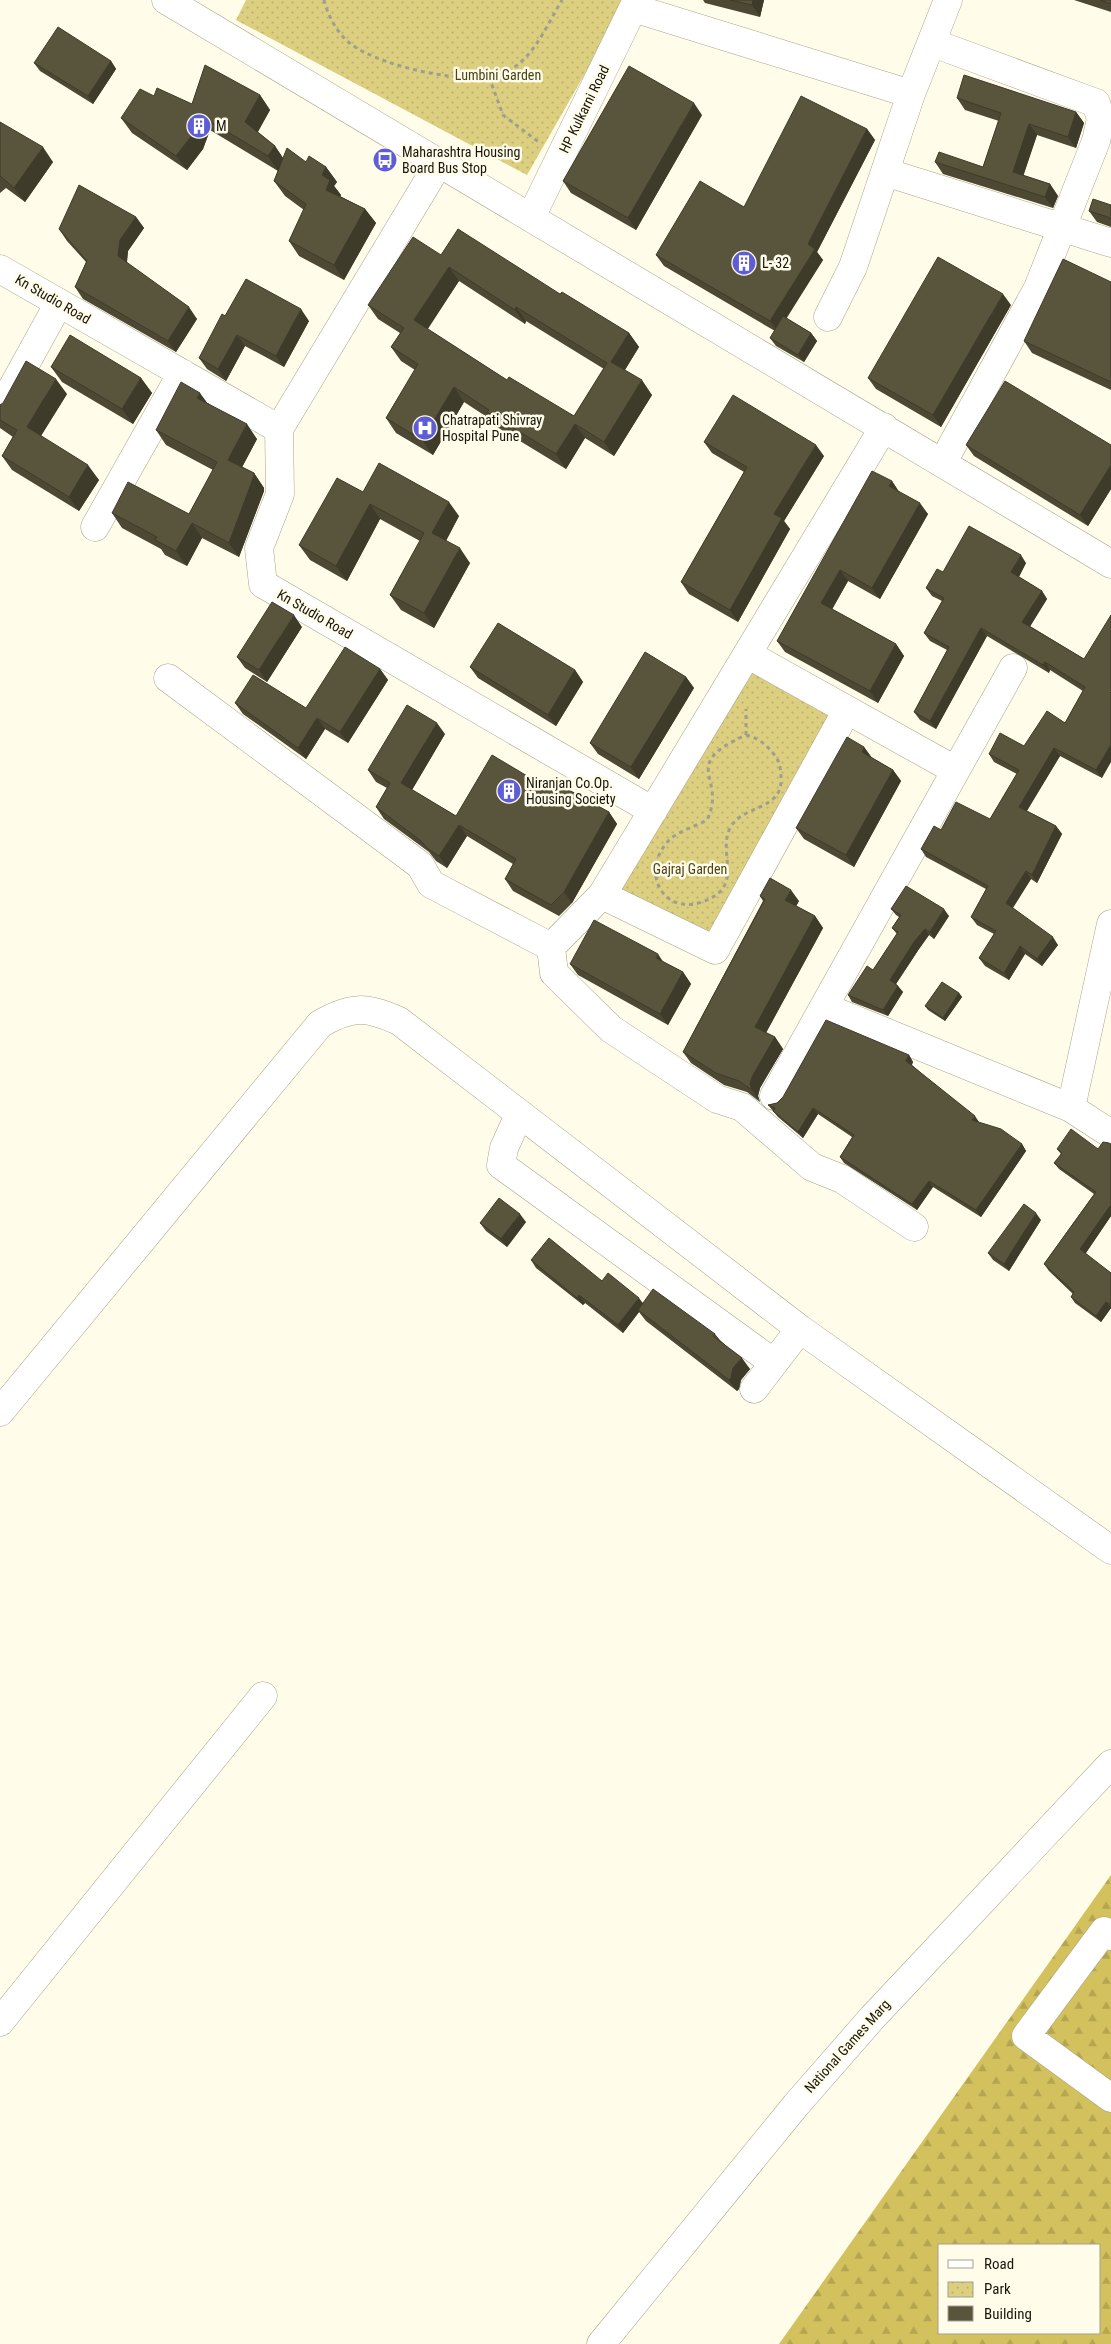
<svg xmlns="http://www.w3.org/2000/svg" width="1111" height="2344" viewBox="0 0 1111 2344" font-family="'Roboto Condensed',sans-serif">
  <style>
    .forest { fill: url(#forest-firs); fill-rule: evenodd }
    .park { fill: url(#park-dots) }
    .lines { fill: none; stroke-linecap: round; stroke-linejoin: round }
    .minor-casing { stroke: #a8a488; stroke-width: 29 }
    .major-casing { stroke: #a8a488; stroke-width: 29 }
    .path { stroke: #a19e8f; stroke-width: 3; stroke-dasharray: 4 4; stroke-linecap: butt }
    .minor { stroke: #fff; stroke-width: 28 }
    .major { stroke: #fff; stroke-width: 28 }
    .wall { fill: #4d4834; fill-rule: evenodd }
    .shaded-wall { fill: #3e3b2a }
    .building { fill: #59543c; stroke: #3e3b2a; fill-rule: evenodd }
    .labels { text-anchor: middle; stroke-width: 5; stroke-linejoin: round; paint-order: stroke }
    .park-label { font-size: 14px; fill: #4b4319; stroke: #fffcea }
    .street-label { font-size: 14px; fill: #18160c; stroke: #fffcea }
    .poi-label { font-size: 14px; fill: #18160c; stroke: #fffcea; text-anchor: start }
  </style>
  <defs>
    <pattern id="forest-firs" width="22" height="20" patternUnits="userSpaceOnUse" patternTransform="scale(1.25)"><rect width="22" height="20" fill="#d3c15e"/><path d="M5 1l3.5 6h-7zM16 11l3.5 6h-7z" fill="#b4a550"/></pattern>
    <pattern id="park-dots" width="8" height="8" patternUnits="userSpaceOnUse" patternTransform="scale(1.25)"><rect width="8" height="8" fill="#ddcf80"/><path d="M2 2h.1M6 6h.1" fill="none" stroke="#bdb16d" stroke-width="1.8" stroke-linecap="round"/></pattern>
  </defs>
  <rect width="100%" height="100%" fill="#fffcea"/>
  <!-- forest -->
  <path class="forest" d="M1111,1875V2344H779ZM940,2245H1100V2333H940Z"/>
  <!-- park -->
  <path class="park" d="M246,0H627L527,175L236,20Z
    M747,654L847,710L715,950L602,895Z"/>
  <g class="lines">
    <defs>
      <path id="minor" d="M166,0L1111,564
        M633,8L911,94L948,0
        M933,43L1096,103L1101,119L1096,141L1038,288L943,462
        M885,172L1111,243
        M531,217L637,0
        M0,269L279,429
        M828,317L853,267L911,94
        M0,410L59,303
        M279,429L280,494L259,548L263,584L653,811
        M279,429L439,163
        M95,527L182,373
        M747,654L955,770
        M168,678L420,865L431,884L551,947
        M602,895L715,950L847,710
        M1111,924L1071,1108L1111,1134
        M551,947L602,895L884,427
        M551,947L554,973L611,1029L717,1099L742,1107L812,1167L842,1179L914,1227
        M824,1007L1071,1108
        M774,1096L1013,668
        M519,1115L504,1148L501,1165L774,1363
        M754,1389L800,1329
        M0,1412L320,1024C351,1006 366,1006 399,1021L800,1329L1111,1550
        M1111,1936L1104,1931L1026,2036L1111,2098
        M0,2022L263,1696"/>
      <path id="major" d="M601,2344L796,2105L872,2018L1111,1764"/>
    </defs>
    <!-- minor casing -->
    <use href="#minor" class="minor-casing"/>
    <!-- major casing -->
    <use href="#major" class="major-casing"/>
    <!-- path -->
    <path class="path" d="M324,0C328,16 338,35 352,45C383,67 480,91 513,68C536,53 548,23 562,0
      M489,77L503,115L540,143
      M746,735C759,738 768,746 776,757C780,763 781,771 781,779C782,811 743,804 730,828C717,854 746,887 702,902C664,915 642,875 665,845C675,831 693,828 707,820C728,777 677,766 746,735Z
      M746,735V709"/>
    <!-- minor -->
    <use href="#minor" class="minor"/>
    <!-- major -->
    <use href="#major" class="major"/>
  </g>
  <!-- wall -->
  <path class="wall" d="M703,0H764L760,17L705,3Z
    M1074,0H1111V12Z
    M111,61L116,69L93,104L40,71L34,63Z
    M260,95L270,110L258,132L275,146L283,158L306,162L326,167L337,182L334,186L341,195L340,196L365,209L376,223L344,280L299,256L289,241L304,210L285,196L274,181L278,171L210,130L203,149L187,170L132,133L121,118L154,96L192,104Z
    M957,98L1076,112L1084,123L1076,148L1037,135L1023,175L1050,184L1058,196L1053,208L943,174L935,162L983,167L999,121L965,110Z
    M702,115L636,230L571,193L563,181Z
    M0,122L53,162L25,202L6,188L0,193Z
    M867,129L875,140L817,252L823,260L786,318L811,333L817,341L804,362L776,346L770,338L775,331L664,266L656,255L744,207Z
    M1111,205V227L1097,222L1089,211Z
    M136,217L144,228L128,251L127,263L197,319L176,352L83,299L75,287L86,262L67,241L59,229Z
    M441,255L560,294L629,333L639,347L625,370L652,395L614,456L585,438L566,469L497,427L493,421L464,402L433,455L396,433L386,418L415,370L401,361L391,347L400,333L378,319L368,305ZM459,281L525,324L526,321L604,369L574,416L507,380L427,329Z
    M1111,282V390L1032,353L1024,341Z
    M1011,305L941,427L876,389L868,378Z
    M225,316L309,321L284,367L245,346L226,381L207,369L199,358Z
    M51,367L141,378L152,393L133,424L62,382Z
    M67,394L41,436L99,480L79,511L12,470L2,456L13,437L0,428V405Z
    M208,403L257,439L242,467L254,473L264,488V491L239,557L202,538L187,566L165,555L161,549L122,528L112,513L189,514L213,470L166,445L156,430Z
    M704,442L824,456L784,521L790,529L738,622L689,594L681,582L744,472L712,453Z
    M966,445H1111V489L1088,526L974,456Z
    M892,481L898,491L928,514L880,599L848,581L832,609L896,644L904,656L878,703L785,652L777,641Z
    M363,492L459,516L446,541L470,563L434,628L401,610L390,595L420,541L380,519L347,581L310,560L299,545Z
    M1026,563L1019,577L1042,591L1047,599L1030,626L1084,659L1102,778L1060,756L1027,811L1056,826L1062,834L1037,883L1031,879L1013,908L1058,945L1042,966L1025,954L1009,980L985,966L979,958L994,934L977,925L971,917L986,889L926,857L921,849L941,830L990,819L1017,774L994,762L989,754L1024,746L1065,723L1083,691L1050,670L1049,673L987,636L936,729L920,720L914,712L947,650L930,641L924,633L942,601L932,596L926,588L943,572Z
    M302,627L267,682L245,668L237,657Z
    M470,667L575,670L583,682L556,726L478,678Z
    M380,669L388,680L348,743L325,729L306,759L243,714L235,703L306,708Z
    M686,677L694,688L639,779L598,754L590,743Z
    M445,734L412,790L456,816L554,792L609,812L617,824L572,903L559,916L513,891L505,879L513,864L467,836L447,868L436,861L429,852L384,819L376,807L387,788L376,782L368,770Z
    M864,747L872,758L893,770L901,781L854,867L804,839L796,828Z
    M760,896L799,901L796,906L815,916L823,928L766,1033L775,1037L783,1049L760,1088L758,1096L760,1102L747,1092L724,1085L691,1063L683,1052L763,901Z
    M891,909L949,916L934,939L929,935L919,949L896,984L903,992L888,1016L852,1002L848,995L873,970L897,934L892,928L899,917L896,915Z
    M664,962L683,972L691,984L668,1025L578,975L570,964Z
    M959,993L962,997L945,1021L928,1010L925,1006Z
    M909,1055L913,1062L912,1065L979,1123L1022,1144L1026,1151L981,1217L933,1187L917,1210L844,1163L840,1157L852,1137L818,1114L803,1138L778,1117L768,1105L777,1103Z
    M1111,1144V1216L1085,1254L1111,1273V1308L1101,1322L1075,1303L1071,1297L1073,1294L1049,1271L1044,1264L1094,1194L1059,1169L1054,1163L1061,1154L1057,1149H1098Z
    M1041,1220L1009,1271L993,1260L988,1253Z
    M526,1222L507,1247L486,1231L480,1223Z
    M531,1260L602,1281L643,1303L715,1334L720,1340L750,1369L741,1380L739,1389L737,1391L646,1321L639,1312L623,1333L585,1303L583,1305L536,1268Z"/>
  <!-- shaded-wall -->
  <path class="shaded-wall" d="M753,0H764L760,17L752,5Z
    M111,61L116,69L93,104L88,96Z
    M260,95L270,110L255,136L245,122Z
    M694,103L702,115L636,230L628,218Z
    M1076,112L1084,123L1076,148L1068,137Z
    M199,115L210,130L203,149L187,170L176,156Z
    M1029,124L1037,135L1021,183L1013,172Z
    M867,129L875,140L817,252L823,260L778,332L770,321L808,244Z
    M275,146L285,161L278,171L268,156Z
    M43,147L53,162L25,202L14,188Z
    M326,167L337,182L334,186L341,195L337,204L326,190L322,175Z
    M1050,184L1058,196L1053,208L1045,197Z
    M365,209L376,223L344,280L334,265Z
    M136,217L144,228L128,251L126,268L118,256L120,240Z
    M449,267L459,281L424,335L414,320Z
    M1003,294L1011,305L941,427L933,415Z
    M189,307L197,319L176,352L168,341Z
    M516,307L526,321L525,324L515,310Z
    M301,309L309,321L284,367L276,356Z
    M629,333L639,347L621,376L611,362Z
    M811,333L817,341L804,362L798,355Z
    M237,335L245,346L226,381L218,369Z
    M141,378L152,393L133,424L122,409Z
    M56,379L67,394L37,442L27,427Z
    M642,380L652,395L614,456L604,442Z
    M454,387L464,402L433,455L422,440Z
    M200,393L211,408L197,398Z
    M247,424L257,439L238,475L228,460Z
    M575,424L585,438L566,469L556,454Z
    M816,445L824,456L784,521L790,529L738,622L730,610L774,514Z
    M88,465L99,480L79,511L69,497Z
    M1111,465V489L1088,526L1080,515Z
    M254,473L264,488V491L239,557L229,543Z
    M892,481L900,493L889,486Z
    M449,502L459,516L442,548L432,533Z
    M920,503L928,514L880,599L872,588Z
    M370,504L380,519L347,581L336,566Z
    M192,523L202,538L187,566L176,551Z
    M460,548L470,563L434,628L424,613Z
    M1021,555L1026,563L1017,580L1011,572Z
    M840,570L848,581L829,615L821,603Z
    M1042,591L1047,599L1028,630L1022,622Z
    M294,615L302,627L267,682L259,670Z
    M981,628L987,636L936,729L930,721Z
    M896,644L904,656L878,703L870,691Z
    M1045,662L1050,670L1049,673L1043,665Z
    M380,669L388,680L348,743L340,732Z
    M575,670L583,682L556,726L548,715Z
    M686,677L694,688L639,779L631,767Z
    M317,718L325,729L306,759L298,748Z
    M437,723L445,734L409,795L401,783Z
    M1111,744V762L1102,778L1096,770Z
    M864,747L872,758L862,752Z
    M1054,748L1060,756L1024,815L1019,807Z
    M893,770L901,781L854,867L846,855Z
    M609,812L617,824L572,903L564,892Z
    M459,825L467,836L447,868L439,856Z
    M1056,826L1062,834L1037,883L1032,875Z
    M1026,871L1031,879L1011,910L1006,903Z
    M791,890L799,901L793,912L785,900Z
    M944,909L949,916L934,939L930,932Z
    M815,916L823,928L763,1038L755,1027Z
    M925,929L929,935L919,949L894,987L890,980L914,942Z
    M1053,937L1058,945L1042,966L1037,959Z
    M1020,946L1025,954L1009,980L1004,973Z
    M658,954L666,966L656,958Z
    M683,972L691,984L668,1025L660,1014Z
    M898,986L903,992L888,1016L883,1010Z
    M959,993L962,997L945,1021L943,1018Z
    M775,1037L783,1049L760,1088L758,1096L760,1102L752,1090L750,1084L752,1077Z
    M909,1055L913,1062L910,1067L906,1061Z
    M813,1108L818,1114L803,1138L798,1132Z
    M975,1116L979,1122L976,1127L972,1120Z
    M1022,1144L1026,1151L981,1217L976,1210Z
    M929,1181L933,1187L917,1210L912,1204Z
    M1110,1206L1111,1208V1216L1084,1256L1080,1249Z
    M1036,1213L1041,1220L1009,1271L1004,1264Z
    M520,1214L526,1222L507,1247L501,1239Z
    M579,1295L585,1303L583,1305L577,1298Z
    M639,1298L645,1306L638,1310L639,1312L623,1333L618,1325Z
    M1106,1302L1111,1308L1101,1322L1096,1316Z
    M742,1358L750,1369L741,1380L739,1389L737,1391L729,1380L733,1368Z"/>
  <!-- building -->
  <path class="building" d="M730,0H753L752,5Z
    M1100,0H1111V4Z
    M58,27L111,61L88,96L34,63Z
    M205,65L260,95L245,122L275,146L268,156L199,115L193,134L176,156L121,118L140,89L154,96L157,88L192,104Z
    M629,66L694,103L628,218L563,181Z
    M964,75L1076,112L1068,137L1029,124L1013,172L1050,184L1045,197L935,162L939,152L983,167L1001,113L957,98Z
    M801,96L867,129L808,244L815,249L770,321L656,255L700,181L744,207Z
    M0,122L43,147L14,188L0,176Z
    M287,148L306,162L309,156L326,167L322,175L330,180L326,190L365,209L334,265L289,241L306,204L274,181Z
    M79,185L136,217L120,240L118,256L189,307L168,341L75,287L87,261L59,229Z
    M1093,199L1111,205V219L1108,217L1089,211Z
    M458,229L560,294L562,292L629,333L611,362L642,380L604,442L575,424L556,454L487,412L489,410L454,387L422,440L386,418L418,364L391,347L404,328L368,305L413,237L441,255ZM449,267L515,310L516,307L607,363L574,416L509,377L507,380L414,320Z
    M938,257L1003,294L933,415L868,378Z
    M1063,259L1111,282V382L1024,341Z
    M246,279L301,309L276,356L237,335L218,369L199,358L222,314L225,316Z
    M783,316L811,333L798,355L770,338Z
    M70,335L141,378L122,409L51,367Z
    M26,361L56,379L27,427L88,465L69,497L2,456L17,430L0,420V405L3,403Z
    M1005,381L1111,445V465L1080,515L966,445Z
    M181,382L200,393L197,398L247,424L228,460L254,473V476L229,543L192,523L176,551L155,540L157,537L112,513L128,482L189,514L217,462L156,430Z
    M733,395L816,445L774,514L782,518L730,610L681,582L747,467L704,442Z
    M379,463L449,502L432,533L460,548L424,613L390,595L424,533L370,504L336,566L299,545L337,478L363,492Z
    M872,471L892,481L889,486L920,503L872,588L840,570L821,603L896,644L870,691L777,641Z
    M969,526L1021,555L1011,572L1042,591L1022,622L1084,659L1111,615V690L1110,692L1111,693V744L1096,770L1054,748L1019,807L1056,826L1032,875L1026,871L1006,903L1053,937L1037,959L1020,946L1004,973L979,958L996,931L971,917L988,886L921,849L934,826L941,830L956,802L990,819L1019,770L989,754L1000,733L1024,746L1047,711L1065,723L1085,687L1045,662L1043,665L981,628L930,721L914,712L949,647L924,633L944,598L926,588L937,569L943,572Z
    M272,602L294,615L259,670L237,657Z
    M498,623L575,670L548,715L470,667Z
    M345,647L380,669L340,732L317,718L298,748L235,703L253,675L306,708Z
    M645,652L686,677L631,767L590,743Z
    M407,705L437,723L401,783L456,816L492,755L554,792L558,784L609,812L564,892L551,905L505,879L516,859L459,825L439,856L428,849L421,841L376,807L390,783L368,770Z
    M847,737L864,747L862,752L893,770L846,855L796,828Z
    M770,878L791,890L785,900L815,916L755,1027L775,1037L752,1077L750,1084L752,1090L739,1081L716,1073L683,1052L765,899L760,896Z
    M906,886L944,909L930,932L925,929L914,942L890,980L898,986L883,1010L848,995L867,966L873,970L898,932L892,928L901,915L891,909Z
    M594,920L658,954L656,958L683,972L660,1014L570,964Z
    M942,982L959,993L943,1018L925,1006Z
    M826,1020L909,1055L906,1061L975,1116L972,1120L1001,1129L1022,1144L976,1210L929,1181L912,1204L840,1157L854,1135L813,1108L798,1132L773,1111L775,1108L768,1105L777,1103L783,1097Z
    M1071,1129L1098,1149L1103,1142L1109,1143L1111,1144V1208L1110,1206L1080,1249L1111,1273V1305L1106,1302L1096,1316L1071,1297L1074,1292L1044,1264L1096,1192L1054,1163L1062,1153L1057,1149Z
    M499,1198L520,1214L501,1239L480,1223Z
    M1024,1204L1036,1213L1004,1264L988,1253Z
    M549,1238L602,1281L608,1273L639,1298L618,1325L579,1295L577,1298L531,1260Z
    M653,1289L715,1334L713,1336L742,1358L733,1368L731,1378L729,1380L638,1310Z"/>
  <!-- icons -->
  <defs>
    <symbol id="building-disc" viewBox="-11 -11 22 22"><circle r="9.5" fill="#5e5dd5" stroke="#fffcea"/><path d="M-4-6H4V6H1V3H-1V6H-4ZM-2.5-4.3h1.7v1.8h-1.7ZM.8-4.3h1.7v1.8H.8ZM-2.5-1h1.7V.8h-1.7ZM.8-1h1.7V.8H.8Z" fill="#fff"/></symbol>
    <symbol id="bus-disc" viewBox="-11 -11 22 22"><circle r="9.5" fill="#5e5dd5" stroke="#fffcea"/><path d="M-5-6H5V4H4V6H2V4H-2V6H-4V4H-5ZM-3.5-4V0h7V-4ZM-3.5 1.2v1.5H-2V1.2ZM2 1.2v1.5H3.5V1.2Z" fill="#fff"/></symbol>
    <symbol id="hospital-disc" viewBox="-11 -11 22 22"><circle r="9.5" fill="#5e5dd5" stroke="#fffcea"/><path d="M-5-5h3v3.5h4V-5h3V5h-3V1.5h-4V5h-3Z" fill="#fff"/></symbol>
  </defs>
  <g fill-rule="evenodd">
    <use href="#building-disc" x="185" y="112" width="28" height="28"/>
    <use href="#bus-disc" x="371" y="146" width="28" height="28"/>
    <use href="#building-disc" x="730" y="249" width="28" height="28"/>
    <use href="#hospital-disc" x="411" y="414" width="28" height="28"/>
    <use href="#building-disc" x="495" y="777" width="28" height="28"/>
  </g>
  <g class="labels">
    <!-- park labels -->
    <g class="park-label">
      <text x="498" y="80">Lumbini Garden</text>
      <text x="690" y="874">Gajraj Garden</text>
    </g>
    <!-- street labels -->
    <g class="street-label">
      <text transform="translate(584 109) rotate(-64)" y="5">HP Kulkarni Road</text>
      <text transform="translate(53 299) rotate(30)" y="5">Kn Studio Road</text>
      <text transform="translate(315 614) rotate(30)" y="5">Kn Studio Road</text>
      <text transform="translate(847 2046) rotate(-48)" y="5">National Games Marg</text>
    </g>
    <!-- poi labels -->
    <g class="poi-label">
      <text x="216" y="131">M</text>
      <text x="402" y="157">Maharashtra Housing<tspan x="402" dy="16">Board Bus Stop</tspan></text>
      <text x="762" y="268">L- 32</text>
      <text x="442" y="425">Chatrapati Shivray<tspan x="442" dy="16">Hospital Pune</tspan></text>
      <text x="526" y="788">Niranjan Co.Op.<tspan x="526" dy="16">Housing Society</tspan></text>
    </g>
  </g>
  <!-- legend -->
  <rect x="938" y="2244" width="162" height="90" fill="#fffcea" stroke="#a3a091"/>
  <rect x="948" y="2260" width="25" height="8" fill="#ffffff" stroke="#a3a091"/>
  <text x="984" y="2269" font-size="15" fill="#18160c">Road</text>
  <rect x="948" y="2282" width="25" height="15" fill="url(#park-dots)" stroke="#a3a091"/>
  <text x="984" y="2294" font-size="15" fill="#18160c">Park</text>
  <rect x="948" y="2306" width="25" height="15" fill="#59543c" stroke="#a3a091"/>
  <text x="984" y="2319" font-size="15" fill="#18160c">Building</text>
</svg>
